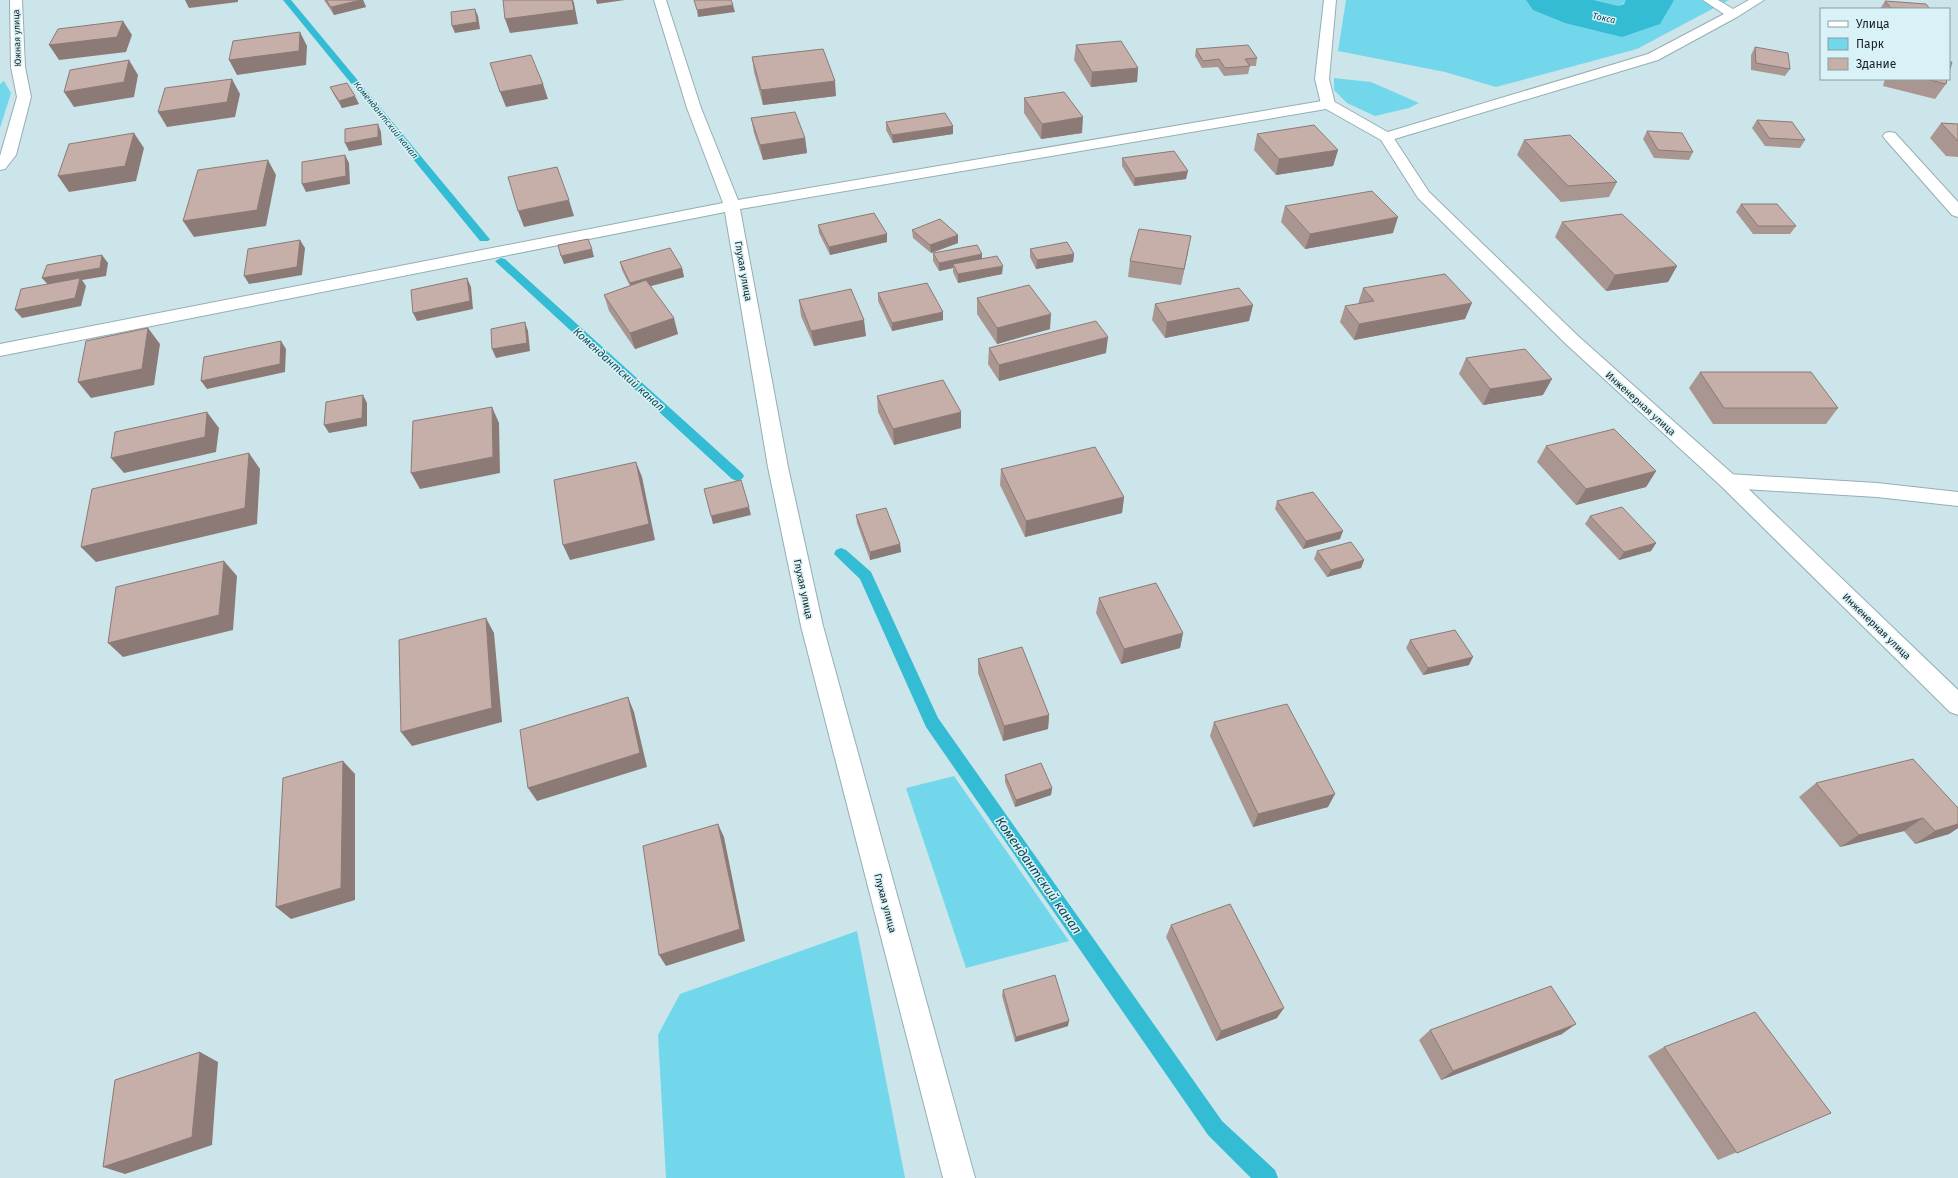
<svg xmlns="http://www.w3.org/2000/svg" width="1958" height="1178" viewBox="0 0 1958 1178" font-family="'Fira Sans',sans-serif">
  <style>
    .green { fill: #73d7eb }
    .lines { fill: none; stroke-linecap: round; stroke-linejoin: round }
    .stream { fill: #33bcd3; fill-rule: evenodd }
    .river { fill: #33bcd3; fill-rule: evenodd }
    .service-casing { stroke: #95aeb3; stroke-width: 2 }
    .minor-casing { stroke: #95aeb3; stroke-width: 2 }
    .service { fill: #fff; fill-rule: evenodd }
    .minor { fill: #fff; fill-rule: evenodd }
    .wall { fill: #aa9691 }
    .shaded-wall { fill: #8b7a76 }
    .building { fill: #c6afa9; stroke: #8b7a76 }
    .labels { text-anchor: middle; stroke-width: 3; stroke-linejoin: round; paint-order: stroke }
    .far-water-label { font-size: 9px; font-style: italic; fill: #0f4952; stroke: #d8f2f7 }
    .far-street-label { font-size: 9px; fill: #182123; stroke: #d8f2f7 }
    .street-label { font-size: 10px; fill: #182123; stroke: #d8f2f7 }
    .water-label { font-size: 11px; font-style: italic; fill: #0f4952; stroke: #d8f2f7 }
    .near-water-label { font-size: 13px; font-style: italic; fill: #0f4952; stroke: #d8f2f7 }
  </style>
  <rect width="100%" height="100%" fill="#cbe5ea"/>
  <!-- green -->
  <path class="green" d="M1346,0H1535L1579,16L1623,25L1648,17L1671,4V0H1729L1637,49L1496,87L1445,72L1338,51Z
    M1562,0H1628C1608,16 1582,11 1562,0Z
    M1334,78L1371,82L1419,103L1409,108L1375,116L1347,103L1334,90Z
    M4,81L11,93L0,128V84Z
    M954,776L1069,941L966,968L906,788Z
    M857,931L905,1178H666L658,1035L680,994Z"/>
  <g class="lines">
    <!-- stream -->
    <path class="stream" d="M283,0H291L488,237L490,239L488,241H480Z
      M501,258L505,259L742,473L744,476L742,479L737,481L732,479L497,263L495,261Z
      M841,548L846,550L871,572L938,718L1222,1121L1275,1170L1278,1178H1251L1208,1135L926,727L860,579L834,554L836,550Z"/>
    <!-- river -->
    <path class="river" d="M1526,0H1593L1618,6L1624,4L1626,0H1674L1660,24L1622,37L1565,23L1533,10Z"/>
    <defs>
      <path id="service" d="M1324,0H1336L1329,79L1335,104L1333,107H1323L1321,104L1315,79Z
        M1703,0H1718L1733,9L1749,0H1764L1737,17L1658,60L1391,140H1381L1379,137L1381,134L1648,54L1724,14Z
        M1890,132L1895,133L1958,202V217L1952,215L1885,139L1883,136L1885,133Z
        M1728,474L1877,483L1958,492V506L1877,497L1728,488L1721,486L1718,481L1721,476Z"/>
      <path id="minor" d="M10,0H22L25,67L31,97L16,155L5,169L0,170V156L17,97L11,67Z
        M654,0H666L701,108L738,200L1328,100L1333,101L1391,134L1429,192L1578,336L1735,476L1958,690V715L1950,712L1721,486L1566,344L1418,198L1381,140L1326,109L740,209L788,467L823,626L975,1178H943L801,626L768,467L725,212L0,356V344L723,203L687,108Z"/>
    </defs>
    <!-- service casing -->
    <use href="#service" class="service-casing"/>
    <!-- minor casing -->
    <use href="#minor" class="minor-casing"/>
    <!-- service -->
    <use href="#service" class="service"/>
    <!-- minor -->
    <use href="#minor" class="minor"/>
  </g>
  <!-- wall -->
  <path class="wall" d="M324,0H363L366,7L334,15Z
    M1885,1L1930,9H1880Z
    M1076,45L1138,68L1137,82L1091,87L1074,60Z
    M1755,47L1790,69L1785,76L1751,70V55Z
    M1196,49L1257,58L1256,66H1250L1248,74L1224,76L1218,67L1202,68L1195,56Z
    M752,57L836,96L763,105L754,72Z
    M1885,79H1947L1946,84L1935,99L1883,86Z
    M330,87L359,104L342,108L334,95Z
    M1024,98L1082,133L1041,139L1024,113Z
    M751,118L805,138L807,153L763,160L754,133Z
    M1757,120L1805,140L1800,148L1765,146L1752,128Z
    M886,122L953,134L893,143L886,130Z
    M1941,123L1958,124V157L1946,156L1930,138Z
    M1647,131L1693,152L1689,160L1654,158L1643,139Z
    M1257,134L1338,150L1333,166L1276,175L1254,150Z
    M1524,140L1617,182L1609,197L1561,202L1517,155Z
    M1122,158L1186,179L1134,186L1122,166Z
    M1741,204L1796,226L1790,234H1753L1736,212Z
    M1285,206L1393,233L1305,249L1281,222Z
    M1562,222L1677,266L1668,282L1606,291L1555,237Z
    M818,225L887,234V242L830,255L819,233Z
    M912,230L958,243L931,253L913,238Z
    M1030,249L1074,254L1073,262L1036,269L1030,257Z
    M1188,252L1181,285L1128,277L1130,261Z
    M933,253L982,254V259L1002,274L958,283L953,272V268L939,271L933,261Z
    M620,262L682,268L684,277L650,286L678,334L635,349L609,311L604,295L630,286L622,270Z
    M1363,288L1465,319L1354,340L1340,322L1345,306L1358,304Z
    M878,293L943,320L892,331L878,301Z
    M977,298L1050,329L997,344L977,314Z
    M799,300L866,336L814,346L801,316Z
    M1155,304L1253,305L1249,321L1165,338L1152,320Z
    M989,348L1106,353L999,381L988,364Z
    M1466,358L1543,395L1483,405L1459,374Z
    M1700,372L1838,408L1826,424H1713L1689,388Z
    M877,396L961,428L894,445L878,412Z
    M1546,446L1656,471L1646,487L1576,505L1537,462Z
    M1001,469L1124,497L1122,513L1025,537L1000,485Z
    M1277,501L1340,539L1303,549L1275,509Z
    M856,515L900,544L901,552L870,560L857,523Z
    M1590,516L1656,543L1651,551L1619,560L1585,524Z
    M1317,551L1364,560L1361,568L1327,577L1314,559Z
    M1099,598L1183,633L1180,648L1121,664L1096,613Z
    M1410,640L1469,665L1423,675L1406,648Z
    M978,659L1049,715L1048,729L1003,741L978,673Z
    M1214,722L1328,807L1253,827L1210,736Z
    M1005,775L1052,788L1051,795L1015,807L1005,782Z
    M1816,783L1958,808V828L1949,834L1915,844L1904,831L1840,847L1799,797Z
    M1171,925L1277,1018L1216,1041L1166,937Z
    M1003,990L1068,1026L1015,1042L1002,996Z
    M1430,1030L1562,1034L1441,1080L1419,1040Z
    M1664,1047L1831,1113L1718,1160L1648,1056Z"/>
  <!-- shaded-wall -->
  <path class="shaded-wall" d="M185,0H238V2L189,8Z
    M361,0H363L366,7L334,15L331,7Z
    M572,0H573L574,3L578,24L510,33L505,19Z
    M596,0H625L597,4Z
    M733,5L735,12L698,17L697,10Z
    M475,9L478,16L480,29L455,33L452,26Z
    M123,21L132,35L126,52L59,60L49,45Z
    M300,32L307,46L306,65L237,75L229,60Z
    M129,60L138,75L134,97L74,107L64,92Z
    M1138,68L1137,82L1091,87L1092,72Z
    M232,79L240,94L235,117L167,127L158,112Z
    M835,81L836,96L763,105L761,90Z
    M543,84L548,99L506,107L500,92Z
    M355,96L359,104L342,108L339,101Z
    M1083,117L1082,133L1041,139L1042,124Z
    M378,124L381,132L382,145L349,151L345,143Z
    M953,126V134L893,143L892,135Z
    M134,133L144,148L136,181L69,192L58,176Z
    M805,138L807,153L763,160L760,145Z
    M1338,150L1333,166L1276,175L1279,159Z
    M345,155L349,163L350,184L306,192L302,184Z
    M268,160L276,175L266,226L194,237L183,221Z
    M1188,171L1186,179L1134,186L1135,178Z
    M569,200L574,216L524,227L518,211Z
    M1398,217L1393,233L1305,249L1310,234Z
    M887,234V242L830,255L829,247Z
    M958,235V243L931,253L930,245Z
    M1191,236L1188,252L1181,285L1184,269Z
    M300,240L305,248L302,275L249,284L244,276Z
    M592,249L594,257L564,264L561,256Z
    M982,254V262L953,264V268L939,271V263Z
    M1074,254L1073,262L1036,269L1037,260Z
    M102,255L108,263L106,276L82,280L86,286L81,306L22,318L15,310L49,286L42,278Z
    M1003,266L1002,274L958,283V274Z
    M1677,266L1668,282L1606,291L1615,275Z
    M682,268L684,277L633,291L630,283Z
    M467,278L471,287L473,309L417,321L413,313Z
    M1472,303L1465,319L1354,340L1359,324Z
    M1253,305L1249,321L1165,338L1167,322Z
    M943,312V320L892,331V323Z
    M1051,314L1050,329L997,344V328Z
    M674,318L678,334L635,349L630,333Z
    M864,320L866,336L814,346L811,331Z
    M525,322L528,331L530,351L496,358L492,349Z
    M148,328L160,344L154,385L91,398L78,382Z
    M1108,337L1106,353L999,381V365Z
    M281,341L286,349L285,372L207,389L201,381Z
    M1552,379L1543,395L1483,405L1490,389Z
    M363,395L367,403V426L329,433L324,425Z
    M492,407L499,423L500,473L420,489L411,473Z
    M207,412L219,428L216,452L124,473L111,458Z
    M961,412V428L894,445L893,429Z
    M249,453L260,469L257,524L96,562L81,547Z
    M636,462L642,477L655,540L570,560L563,545Z
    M1656,471L1646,487L1576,505L1586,489Z
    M1124,497L1122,513L1025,537L1026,521Z
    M749,507L751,515L713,524L711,516Z
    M1343,531L1340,539L1303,549L1306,541Z
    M1656,543L1651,551L1619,560L1624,552Z
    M900,544L901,552L870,560V552Z
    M1364,560L1361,568L1327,577L1331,570Z
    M224,561L237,576L233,630L123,657L108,643Z
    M486,618L494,633L502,722L412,746L401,732Z
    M1183,633L1180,648L1121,664L1124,649Z
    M1473,657L1469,665L1423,675L1428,668Z
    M628,697L634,712L647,767L537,801L528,788Z
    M1049,715L1048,729L1003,741L1004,726Z
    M343,761L355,774V900L291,919L276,907Z
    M1052,788L1051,795L1015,807L1016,800Z
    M1335,794L1328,807L1253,827L1258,814Z
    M1923,818L1904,831L1840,847L1859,835Z
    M718,824L724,837L745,941L666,966L659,955Z
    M1958,824V828L1949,834L1915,844L1935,831Z
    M1284,1008L1277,1018L1216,1041L1221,1031Z
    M1069,1021L1068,1026L1015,1042L1016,1037Z
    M1576,1024L1562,1034L1441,1080L1453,1071Z
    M200,1052L218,1062L212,1145L125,1174L103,1167Z"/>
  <!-- building -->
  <path class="building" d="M326,0H361L331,7Z
    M503,0H572L574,10L505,19Z
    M694,0H731L733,5L697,10Z
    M1885,1L1926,4L1930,9L1891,8Z
    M475,9L477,22L452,26L451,12Z
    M123,21L117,37L49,45L58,29Z
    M300,32L299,51L229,60L233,41Z
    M1121,41L1138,68L1092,72L1076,45Z
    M1248,45L1257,58L1245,59L1250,66L1225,68L1219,59L1203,61L1196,49Z
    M1755,47L1788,53L1790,69L1756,63Z
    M823,49L835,81L761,90L752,57Z
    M531,55L543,84L500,92L490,63Z
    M129,60L124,82L64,92L70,70Z
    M1949,62H1952L1949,72Z
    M232,79L227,102L158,112L165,88Z
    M1926,79H1947L1946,84Z
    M347,83L355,96L339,101L330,87Z
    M1064,92L1083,117L1042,124L1024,98Z
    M795,112L805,138L760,145L751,118Z
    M945,113L953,126L892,135L886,122Z
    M1757,120L1792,122L1805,140L1769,138Z
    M1941,123L1958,124V141Z
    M378,124V137L345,143V129Z
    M1314,125L1338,150L1279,159L1257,134Z
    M1647,131L1682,133L1693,152L1658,150Z
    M134,133L125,166L58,176L69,144Z
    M1570,135L1617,182L1568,186L1524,140Z
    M1174,151L1188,171L1135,178L1122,158Z
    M345,155L346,176L302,184V162Z
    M268,160L257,210L183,221L198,170Z
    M557,167L569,200L518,211L508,177Z
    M1372,191L1398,217L1310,234L1285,206Z
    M1741,204H1777L1796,226H1758Z
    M874,213L887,234L829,247L818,225Z
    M1622,214L1677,266L1615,275L1562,222Z
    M940,219L958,235L930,245L912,230Z
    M1139,229L1191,236L1184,269L1130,261Z
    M588,239L592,249L561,256L558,245Z
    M300,240L297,267L244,276L248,249Z
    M1067,242L1074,254L1037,260L1030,249Z
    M977,245L982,254L939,263L933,253Z
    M670,248L682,268L630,283L620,262Z
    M102,255L100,268L42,278L47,265Z
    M997,256L1003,266L958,274L953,264Z
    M1445,274L1472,303L1359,324L1345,306L1374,301L1363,288Z
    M80,278L75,298L15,310L21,289Z
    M467,278L470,301L413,313L411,290Z
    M646,280L674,318L630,333L604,295Z
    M927,283L943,312L892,323L878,293Z
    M1029,285L1051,314L997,328L977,298Z
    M1239,288L1253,305L1167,322L1155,304Z
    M851,289L864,320L811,331L799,300Z
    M1096,321L1108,337L999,365L989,348Z
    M525,322L527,343L492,349L491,329Z
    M148,328L142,369L78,382L86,341Z
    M281,341L280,364L201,381L204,357Z
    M1525,349L1552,379L1490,389L1466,358Z
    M1700,372H1811L1838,408H1724Z
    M943,380L961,412L893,429L877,396Z
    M363,395L362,418L324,425L326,402Z
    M492,407L493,457L411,473L413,421Z
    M207,412L205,437L111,458L115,432Z
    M1614,429L1656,471L1586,489L1546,446Z
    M1095,447L1124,497L1026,521L1001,469Z
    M249,453L245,508L81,547L92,489Z
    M636,462L649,524L563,545L554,480Z
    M741,480L749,507L711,516L704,489Z
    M1313,492L1343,531L1306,541L1277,501Z
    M1622,507L1656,543L1624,552L1590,516Z
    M886,508L900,544L870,552L856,515Z
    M1351,542L1364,560L1331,570L1317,551Z
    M224,561L219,615L108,643L116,587Z
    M1156,583L1183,633L1124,649L1099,598Z
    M486,618L492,708L401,732L399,640Z
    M1455,630L1473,657L1428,668L1410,640Z
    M1022,647L1049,715L1004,726L978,659Z
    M628,697L640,753L528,788L520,730Z
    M1287,704L1335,794L1258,814L1214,722Z
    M1913,759L1958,808V824L1935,831L1923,818L1859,835L1816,783Z
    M343,761L341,888L276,907L283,778Z
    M1041,763L1052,788L1016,800L1005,775Z
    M718,824L740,929L659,955L643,846Z
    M1230,904L1284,1008L1221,1031L1171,925Z
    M1055,975L1069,1021L1016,1037L1003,990Z
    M1551,986L1576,1024L1453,1071L1430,1030Z
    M1755,1012L1831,1113L1737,1153L1664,1047Z
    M200,1052L192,1137L103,1167L115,1080Z"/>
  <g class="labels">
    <!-- far-water labels -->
    <g class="far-water-label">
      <text transform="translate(1604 18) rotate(12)" y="3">Токса</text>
      <text transform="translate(386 120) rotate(51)" y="3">Комендантский канал</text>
    </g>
    <!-- far-street labels -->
    <g class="far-street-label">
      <text transform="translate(17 38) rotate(-92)" y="3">Южная улица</text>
    </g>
    <!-- street labels -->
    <g class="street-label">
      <text transform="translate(744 271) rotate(80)" y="4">Глухая улица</text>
      <text transform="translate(1641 403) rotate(42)" y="4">Инженерная улица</text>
      <text transform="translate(804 589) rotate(78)" y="4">Глухая улица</text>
      <text transform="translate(1877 626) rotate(44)" y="4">Инженерная улица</text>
      <text transform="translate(886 903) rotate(75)" y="4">Глухая улица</text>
    </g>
    <!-- water labels -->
    <g class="water-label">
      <text transform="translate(619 369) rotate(42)" y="4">Комендантский канал</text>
    </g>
    <!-- near-water labels -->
    <g class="near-water-label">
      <text transform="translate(1039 875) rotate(55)" y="5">Комендантский канал</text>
    </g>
  </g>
  <!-- legend -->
  <rect x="1820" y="8" width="130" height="72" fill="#d8f2f7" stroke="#8b9ea2"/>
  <rect x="1828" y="21" width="20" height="6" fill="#ffffff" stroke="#8b9ea2"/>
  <text x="1856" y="28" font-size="12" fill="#182123">Улица</text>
  <rect x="1828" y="38" width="20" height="12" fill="#73d7eb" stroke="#8b9ea2"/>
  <text x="1856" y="48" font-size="12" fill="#182123">Парк</text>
  <rect x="1828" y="58" width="20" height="12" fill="#c6afa9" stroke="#8b9ea2"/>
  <text x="1856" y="68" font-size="12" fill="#182123">Здание</text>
</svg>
